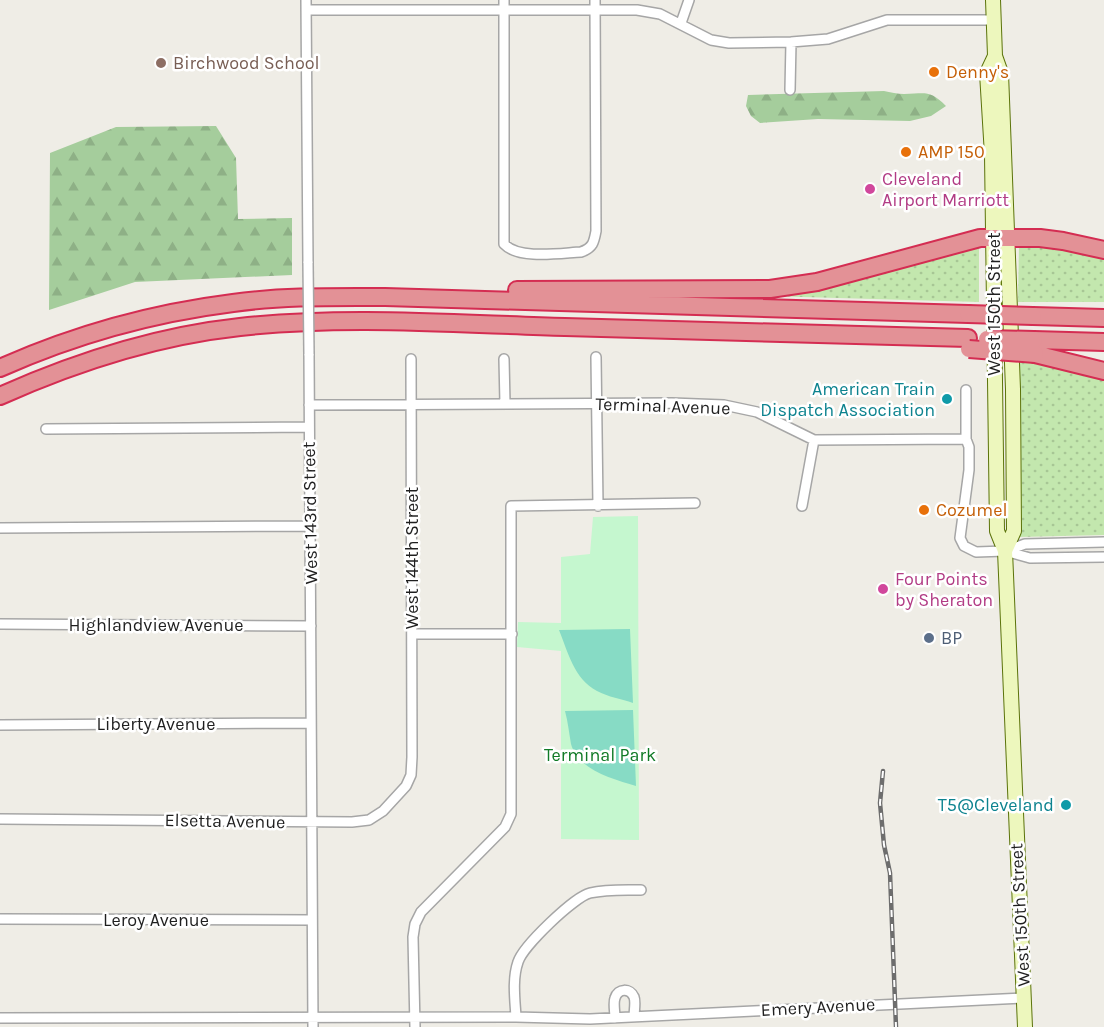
<svg xmlns="http://www.w3.org/2000/svg" width="1104" height="1027" viewBox="0 0 1104 1027" font-family="Karla,sans-serif">
  <style>
    .grass { fill: url(#grass-dots) }
    .forest { fill: url(#forest-firs) }
    .park { fill: #c5f7cf }
    .pitch { fill: #87dbc5 }
    .lines { fill: none; stroke-linecap: round; stroke-linejoin: round }
    .street-casing { stroke: #a6a6a6; stroke-width: 12 }
    .secondary-casing { stroke: #5b730a; stroke-width: 16 }
    .highway-casing { stroke: #d42d52; stroke-width: 20 }
    .street { stroke: #fff; stroke-width: 9 }
    .secondary { stroke: #edf7bd; stroke-width: 14 }
    .highway { stroke: #e39196; stroke-width: 16 }
    .rail-casing { stroke: #6d6d6d; stroke-width: 4.5 }
    .rail { stroke: #fff; stroke-width: 2; stroke-dasharray: 7; stroke-linecap: butt }
    .street-bridge-casing { stroke: #a6a6a6; stroke-width: 12; stroke-linecap: butt }
    .highway-bridge-casing { stroke: #d42d52; stroke-width: 20; stroke-linecap: butt }
    .street-bridge { stroke: #fff; stroke-width: 9 }
    .highway-bridge { stroke: #e39196; stroke-width: 16 }
    .education-dot { fill: #8d6e63; stroke: #fff; stroke-width: 2 }
    .food-dot { fill: #e8710a; stroke: #fff; stroke-width: 2 }
    .hotel-dot { fill: #d1479c; stroke: #fff; stroke-width: 2 }
    .culture-dot { fill: #0f9aa8; stroke: #fff; stroke-width: 2 }
    .service-dot { fill: #5c6f8a; stroke: #fff; stroke-width: 2 }
    .labels { text-anchor: middle; stroke-width: 5; stroke-linejoin: round; paint-order: stroke }
    .education-label { font-size: 18px; fill: #785e54; stroke: #fff; text-anchor: start }
    .food-label { font-size: 18px; fill: #c56008; stroke: #fff; text-anchor: start }
    .hotel-label { font-size: 18px; fill: #b23c85; stroke: #fff; text-anchor: start }
    .street-label { font-size: 18px; fill: #1f1f1f; stroke: #fff }
    .culture-label { font-size: 18px; fill: #0d838f; stroke: #fff; text-anchor: end }
    .service-label { font-size: 18px; fill: #4e5e75; stroke: #fff; text-anchor: start }
    .park-label { font-size: 18px; fill: #107a26; stroke: #fff }
  </style>
  <defs>
    <pattern id="grass-dots" width="8" height="8" patternUnits="userSpaceOnUse" patternTransform="scale(1.5)"><rect width="8" height="8" fill="#c3e7ae"/><path d="M2 2h.1M6 6h.1" fill="none" stroke="#a7c695" stroke-width="1.8" stroke-linecap="round"/></pattern>
    <pattern id="forest-firs" width="22" height="20" patternUnits="userSpaceOnUse" patternTransform="scale(1.5)"><rect width="22" height="20" fill="#a5cd9c"/><path d="M5 1l3.5 6h-7zM16 11l3.5 6h-7z" fill="#8eb086"/></pattern>
  </defs>
  <rect width="100%" height="100%" fill="#efede6"/>
  <!-- grass -->
  <path class="grass" d="M979,245V302L767,296Z
    M1019,245L1048,246L1104,258V302H1018Z
    M1014,360L1044,362L1104,376V535L1018,537Z"/>
  <!-- forest -->
  <path class="forest" d="M884,91C890,92 898,94 904,94C925,94 929,89 946,106L931,116L910,121L818,119L760,123L751,116L746,106L748,95Z
    M216,126L236,158L238,219L292,218V275L135,282L49,310L50,153L116,127Z"/>
  <!-- park -->
  <path class="park" d="M638,516L639,840L561,839V651L517,647L518,622L561,623V557L590,554L593,517Z"/>
  <!-- pitch -->
  <path class="pitch" d="M630,629L633,703C622,699 608,697 597,691C574,679 568,652 559,630Z
    M633,710L636,786C613,779 578,770 571,744C569,733 568,722 565,711Z"/>
  <g class="lines">
    <defs>
      <path id="street" d="M306,0L308,263
        M504,0V244C519,260 561,253 581,252C593,248 594,242 596,231L595,0
        M306,10H637L660,14L711,40L729,43L791,42L828,39L887,20H993
        M681,23L689,0
        M790,90L791,42
        M309,354L313,1027
        M596,357L598,506
        M504,359L505,404
        M966,390V439L969,447V470L960,538L964,546L976,552L1005,551L1025,544L1104,542
        M309,405L672,403L724,405L757,412L814,440L966,439
        M46,429L309,427
        M802,506L814,440
        M0,528L311,526
        M1005,551L1030,558L1104,557
        M0,624L311,626
        M413,634H512
        M0,725L311,723
        M0,819L352,822L369,820L383,811L406,786L411,775L412,757L411,359
        M0,919L312,920
        M516,1017C515,1000 512,979 518,962C523,946 574,897 590,893C607,889 624,890 641,890
        M0,1018L516,1017L590,1019L1024,998
        M615,1018C615,1012 613,1003 615,998C618,988 630,988 634,997C636,1002 634,1011 634,1017
        M415,1027L413,937L415,924L421,912L505,827L511,814V506L695,503"/>
      <path id="secondary" d="M993,0L995,56L1001,73L1013,389L1014,531L1005,551
        M995,56L987,73L992,155L997,531L1005,551L1025,1027"/>
      <path id="highway" d="M517,290L770,289L817,282L980,238H1040L1063,241L1104,250
        M1033,316L1104,318
        M1034,340L1104,342
        M1035,354L1104,371
        M0,368C74,335 153,313 233,303C283,296 334,297 385,297L968,314
        M0,396C76,362 156,336 240,327C347,315 457,324 565,327C699,331 833,335 968,338"/>
    </defs>
    <!-- street casing -->
    <use href="#street" class="street-casing"/>
    <!-- secondary casing -->
    <use href="#secondary" class="secondary-casing"/>
    <!-- highway casing -->
    <use href="#highway" class="highway-casing"/>
    <!-- street -->
    <use href="#street" class="street"/>
    <!-- secondary -->
    <use href="#secondary" class="secondary"/>
    <!-- highway -->
    <use href="#highway" class="highway"/>
    <defs>
      <path id="rail" d="M883,771L880,803L884,845L890,873L896,1027"/>
    </defs>
    <!-- rail casing -->
    <use href="#rail" class="rail-casing"/>
    <!-- rail -->
    <use href="#rail" class="rail"/>
    <defs>
      <path id="street-bridge" d="M308,263L309,354"/>
      <path id="highway-bridge" d="M968,314L1033,316
        M987,339L1034,340
        M969,349L1035,354"/>
    </defs>
    <!-- street-bridge casing -->
    <use href="#street-bridge" class="street-bridge-casing"/>
    <!-- highway-bridge casing -->
    <use href="#highway-bridge" class="highway-bridge-casing"/>
    <!-- street-bridge -->
    <use href="#street-bridge" class="street-bridge"/>
    <!-- highway-bridge -->
    <use href="#highway-bridge" class="highway-bridge"/>
  </g>
  <!-- markers -->
  <circle class="education-dot" cx="161" cy="63" r="6"/>
  <g class="food-dot">
    <circle cx="934" cy="72" r="6"/>
    <circle cx="906" cy="152" r="6"/>
    <circle cx="924" cy="510" r="6"/>
  </g>
  <g class="hotel-dot">
    <circle cx="870" cy="189" r="6"/>
    <circle cx="883" cy="589" r="6"/>
  </g>
  <g class="culture-dot">
    <circle cx="947" cy="399" r="6"/>
    <circle cx="1066" cy="805" r="6"/>
  </g>
  <circle class="service-dot" cx="929" cy="638" r="6"/>
  <g class="labels">
    <!-- education labels -->
    <g class="education-label">
      <text x="173" y="69">Birchwood School</text>
    </g>
    <!-- food labels -->
    <g class="food-label">
      <text x="946" y="78">Denny's</text>
      <text x="918" y="158">AMP 150</text>
      <text x="936" y="516">Cozumel</text>
    </g>
    <!-- hotel labels -->
    <g class="hotel-label">
      <text x="882" y="185">Cleveland<tspan x="882" dy="21">Airport Marriott</tspan></text>
      <text x="895" y="585">Four Points<tspan x="895" dy="21">by Sheraton</tspan></text>
    </g>
    <!-- street labels -->
    <g class="street-label">
      <text transform="translate(994 304) rotate(-90)" y="6">West 150th Street</text>
      <text transform="translate(663 406) rotate(2)" y="6">Terminal Avenue</text>
      <text transform="translate(310 513) rotate(-91)" y="6">West 143rd Street</text>
      <text transform="translate(412 558) rotate(-90)" y="6">West 144th Street</text>
      <text x="156" y="631">Highlandview Avenue</text>
      <text x="156" y="730">Liberty Avenue</text>
      <text transform="translate(225 821) rotate(1)" y="6">Elsetta Avenue</text>
      <text transform="translate(1020 915) rotate(-93)" y="6">West 150th Street</text>
      <text x="156" y="926">Leroy Avenue</text>
      <text transform="translate(818 1007) rotate(-3)" y="6">Emery Avenue</text>
    </g>
    <!-- culture labels -->
    <g class="culture-label">
      <text x="935" y="395">American Train<tspan x="935" dy="21">Dispatch Association</tspan></text>
      <text x="1054" y="811">T5@Cleveland</text>
    </g>
    <!-- service labels -->
    <g class="service-label">
      <text x="941" y="644">BP</text>
    </g>
    <!-- park labels -->
    <g class="park-label">
      <text x="600" y="761">Terminal Park</text>
    </g>
  </g>
</svg>
